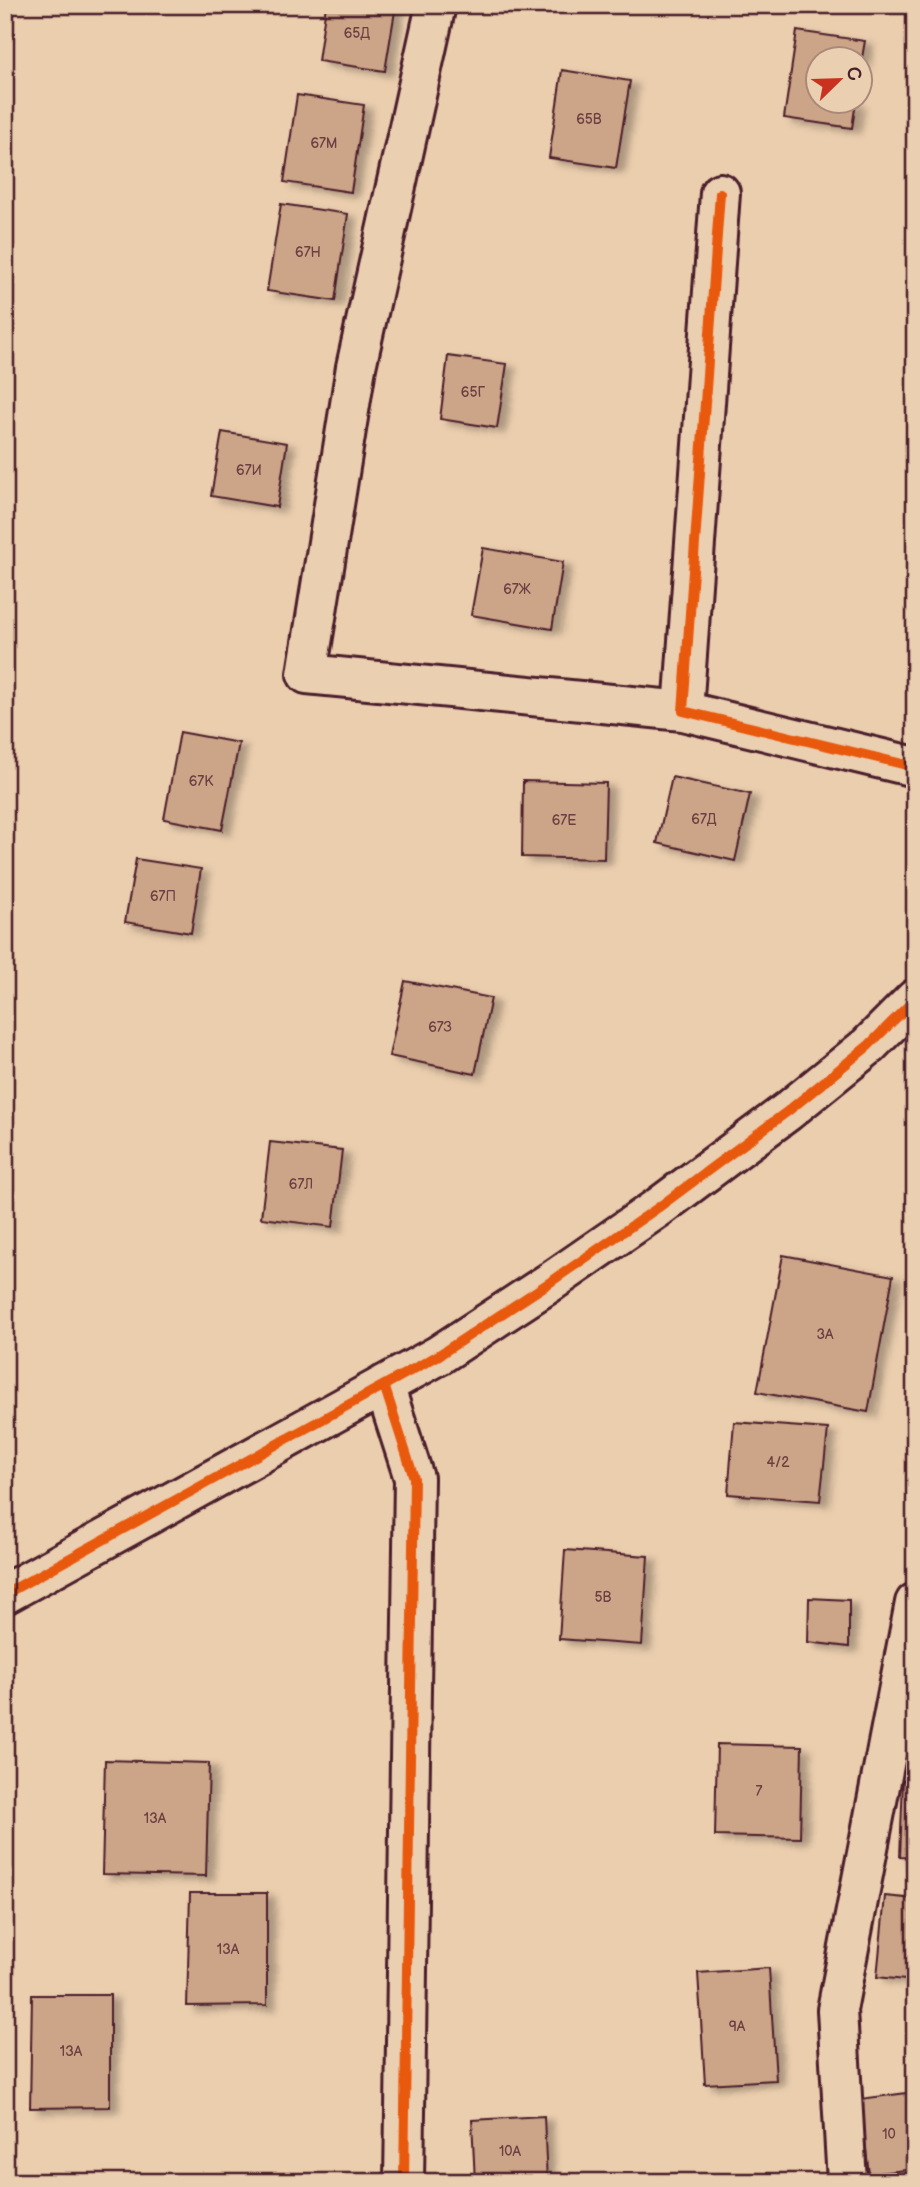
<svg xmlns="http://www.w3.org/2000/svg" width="920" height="2187" viewBox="0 0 920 2187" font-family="'Balsamiq Sans',sans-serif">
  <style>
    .building { fill: #cca487; stroke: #4a1f2b; stroke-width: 2; filter: url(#shadow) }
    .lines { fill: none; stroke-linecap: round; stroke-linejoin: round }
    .minor-casing { stroke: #4a1f2b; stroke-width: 44 }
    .minor { stroke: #eacfb1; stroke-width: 38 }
    .cycleway-casing { stroke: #eacfb1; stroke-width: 15 }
    .cycleway { stroke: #e8590c; stroke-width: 10 }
    .labels { text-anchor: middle; stroke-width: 5; stroke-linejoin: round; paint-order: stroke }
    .number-label { font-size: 14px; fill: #6a4042 }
  </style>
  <defs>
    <filter id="shadow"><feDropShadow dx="8" dy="4.5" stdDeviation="3.5" flood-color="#0004"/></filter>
  </defs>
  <rect width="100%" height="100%" fill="#ebceae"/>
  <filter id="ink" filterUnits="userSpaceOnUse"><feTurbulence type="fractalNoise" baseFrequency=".0143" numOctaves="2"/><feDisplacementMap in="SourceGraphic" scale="14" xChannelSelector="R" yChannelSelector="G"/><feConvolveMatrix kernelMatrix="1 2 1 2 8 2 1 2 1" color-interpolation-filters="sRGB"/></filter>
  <g filter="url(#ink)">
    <!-- building -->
    <path class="building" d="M326,5H396L385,71L318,61Z
      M797,31L865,41L860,69V60H818V102H856L852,128L784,118Z
      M562,70L630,81L616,168L549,158Z
      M297,95L364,105L351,192L284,182Z
      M281,204L348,214L335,301L267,291Z
      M448,356L507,364L497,428L440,419Z
      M222,432L287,443L277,507L211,496Z
      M483,548L563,562L552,629L471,615Z
      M180,732L239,743L222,830L164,819Z
      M672,777L750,794L735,861L657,843Z
      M523,781L606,783L604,859L522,857Z
      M136,859L201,869L191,933L125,922Z
      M405,981L491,998L475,1074L389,1056Z
      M270,1142L342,1150L333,1227L261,1218Z
      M783,1255L893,1276L868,1412L757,1392Z
      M734,1422L828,1429L820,1501L728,1494Z
      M565,1550L648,1556L642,1645L559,1639Z
      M809,1598L849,1600V1647L808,1642Z
      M717,1744L802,1746L800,1838L715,1836Z
      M105,1760L209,1763L206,1876L102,1874Z
      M903,1780H915V1858L900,1857Z
      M190,1893H267V2005L187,2006Z
      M885,1896L915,1899V1981L877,1977Z
      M769,1968L776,2080L705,2084L698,1973Z
      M32,1995H110V2107L30,2108Z
      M915,2092V2169L869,2174L860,2099Z
      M544,2116L547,2182H475L472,2120Z"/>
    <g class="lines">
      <defs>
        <path id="minor" d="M436,5L356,367L307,674L683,711
          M720,193L683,711L915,767
          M384,1385L414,1478L404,2182
          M5,1594L439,1355L552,1281L659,1207L788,1111L868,1046L915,999
          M847,2182L837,2010L915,1603"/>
      </defs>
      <!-- minor casing -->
      <use href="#minor" class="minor-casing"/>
      <!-- minor -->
      <use href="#minor" class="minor"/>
      <defs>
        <path id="cycleway" d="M720,193L683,711L915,767
          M384,1385L414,1478L404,2182
          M5,1594L439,1355L552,1281L659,1207L788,1111L868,1046L915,999"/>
      </defs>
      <!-- cycleway casing -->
      <use href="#cycleway" class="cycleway-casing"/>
      <!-- cycleway -->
      <use href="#cycleway" class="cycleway"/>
    </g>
  </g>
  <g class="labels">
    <!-- number labels -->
    <g class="number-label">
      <text x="357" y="38">65Д</text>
      <text x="589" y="124">65В</text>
      <text x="324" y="148">67М</text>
      <text x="308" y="257">67Н</text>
      <text x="473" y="397">65Г</text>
      <text x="249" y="475">67И</text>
      <text x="517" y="594">67Ж</text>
      <text x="201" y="786">67К</text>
      <text x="704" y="824">67Д</text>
      <text x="564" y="825">67Е</text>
      <text x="163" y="901">67П</text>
      <text x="440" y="1032">67З</text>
      <text x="301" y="1189">67Л</text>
      <text x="825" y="1339">3А</text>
      <text x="778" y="1467">4/2</text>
      <text x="603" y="1602">5В</text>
      <text x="759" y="1796">7</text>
      <text x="155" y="1823">13А</text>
      <text x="228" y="1954">13А</text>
      <text x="737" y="2031">9А</text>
      <text x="71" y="2056">13А</text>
      <text x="889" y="2139">10</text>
      <text x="510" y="2156">10А</text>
    </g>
  </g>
  <!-- margin -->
  <rect width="920" height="2187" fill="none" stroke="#eacfb1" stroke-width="28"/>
  <rect x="14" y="14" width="892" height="2159" fill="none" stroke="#4a1f2b" stroke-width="2.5" filter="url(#ink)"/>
  <!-- north arrow -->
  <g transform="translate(839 80) rotate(67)"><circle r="33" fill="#eacfb1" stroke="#aa897b" stroke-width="2"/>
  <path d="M0-5L12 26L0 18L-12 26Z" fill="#c8321e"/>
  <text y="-10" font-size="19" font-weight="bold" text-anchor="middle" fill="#4a1f2b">С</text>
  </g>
</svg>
